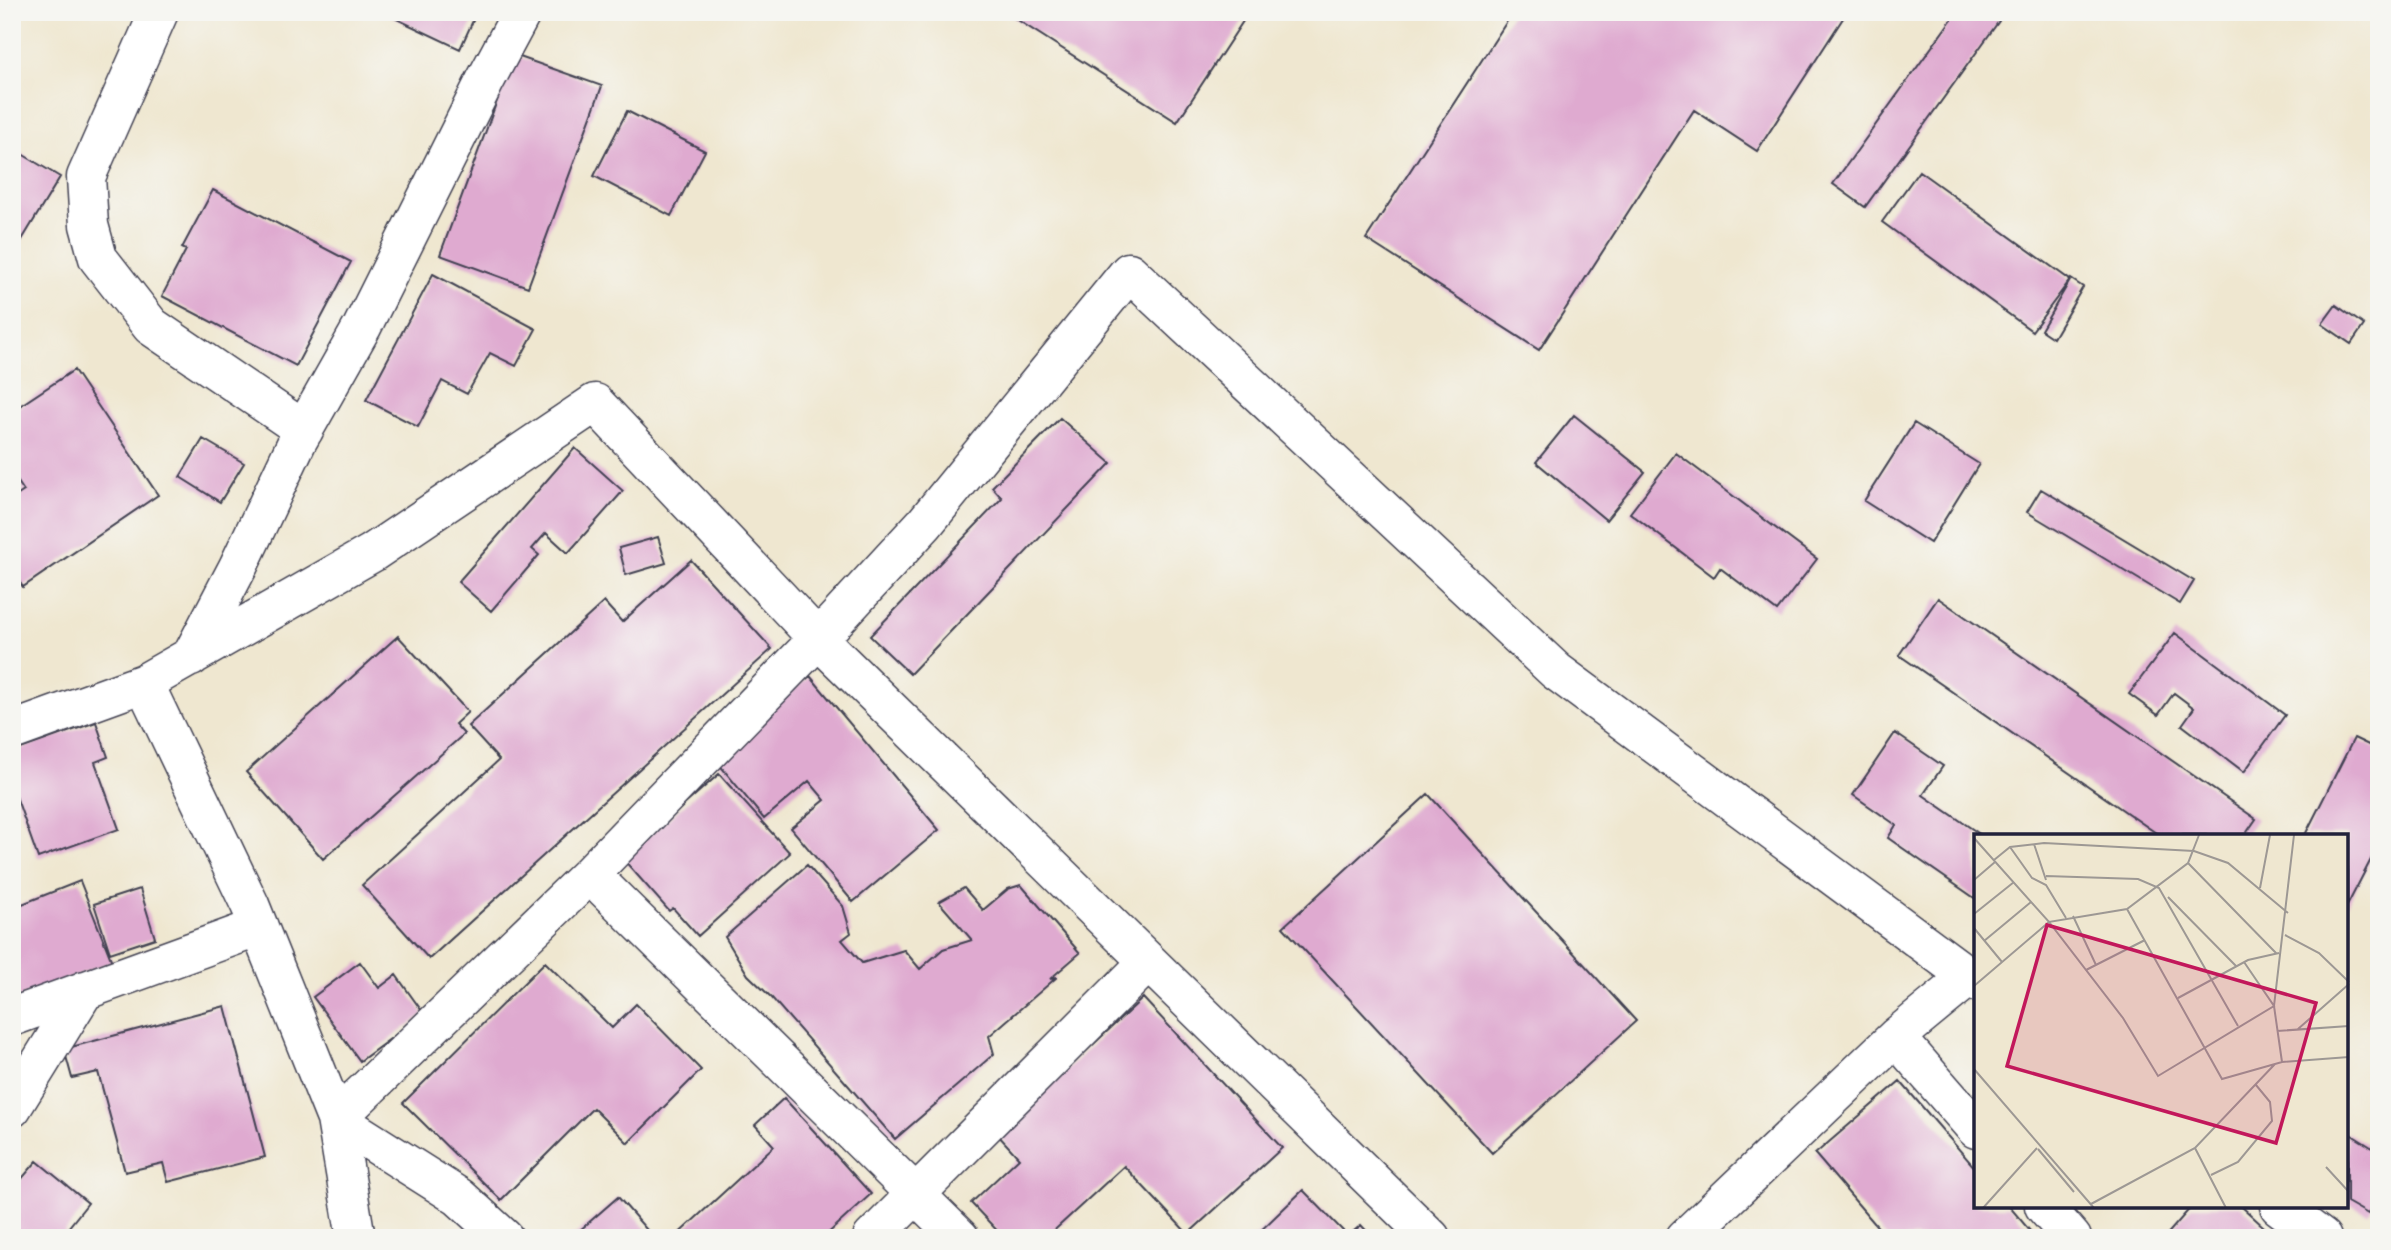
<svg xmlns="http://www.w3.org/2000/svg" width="2391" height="1250" viewBox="0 0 2391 1250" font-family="Mali,sans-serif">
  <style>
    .building { fill: #dfaad0 }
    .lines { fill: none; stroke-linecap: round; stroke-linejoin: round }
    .street-casing { stroke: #414051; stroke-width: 41 }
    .street { stroke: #fff; stroke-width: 38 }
    .inset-road { fill: none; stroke: #9d9894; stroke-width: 2 }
    .view { fill: #c2185b; fill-opacity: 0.15; stroke: #c2185b; stroke-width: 3.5 }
    .inset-edge { fill: none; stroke: #22223b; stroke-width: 3.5 }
  </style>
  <rect width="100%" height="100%" fill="#f6f6f2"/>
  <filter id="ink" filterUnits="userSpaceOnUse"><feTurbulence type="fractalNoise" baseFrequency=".0143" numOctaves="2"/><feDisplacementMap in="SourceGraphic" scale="14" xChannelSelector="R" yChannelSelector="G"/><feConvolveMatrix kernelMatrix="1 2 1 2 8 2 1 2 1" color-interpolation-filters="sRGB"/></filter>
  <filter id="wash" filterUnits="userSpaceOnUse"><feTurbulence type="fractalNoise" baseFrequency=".00686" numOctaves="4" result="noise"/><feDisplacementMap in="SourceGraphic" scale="28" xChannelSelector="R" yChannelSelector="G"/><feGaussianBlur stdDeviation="1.57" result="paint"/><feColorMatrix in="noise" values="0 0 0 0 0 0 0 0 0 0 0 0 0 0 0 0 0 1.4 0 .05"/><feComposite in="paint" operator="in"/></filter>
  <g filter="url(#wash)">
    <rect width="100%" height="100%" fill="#efe7d0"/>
    <g id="blocks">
      <!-- building -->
      <path class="building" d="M382,12H477L460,49Z
        M1005,12H1249L1177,122Z
        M1513,12H1847L1757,151L1694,110L1539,350L1366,239Z
        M1957,12H1987L1999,21L1865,207L1833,184Z
        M514,55L602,86L528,287L440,255Z
        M627,111L705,151L671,216L594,176Z
        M12,148L60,177L17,248L12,246Z
        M1919,171L2070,280L2032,331L1882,222Z
        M213,190L351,262L296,366L162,296L186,250L182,248Z
        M433,274L536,329L516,366L490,353L467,394L442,381L418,427L366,400Z
        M2071,279L2083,287L2053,338L2041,330Z
        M2336,305L2364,325L2351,344L2322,324Z
        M74,370L158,495L23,587L12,571V499L24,491L12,473V411Z
        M1574,415L1645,472L1606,520L1536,462Z
        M1060,418L1111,463L910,674L870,636L1002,498L992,487Z
        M1914,423L1979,464L1930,543L1864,501Z
        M203,439L244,463L220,502L180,477Z
        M575,448L623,491L568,553L546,533L532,549L539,555L491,611L458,582Z
        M1676,453L1817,559L1777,611L1720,568L1714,577L1630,513Z
        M2041,489L2194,581L2180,604L2027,512Z
        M658,537L666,563L626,575L619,548Z
        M691,560L772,649L429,959L362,885L499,760L468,726L604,602L622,622Z
        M1938,598L2256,819L2245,835H2159L1899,655Z
        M2175,633L2285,715L2244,772L2182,725L2194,708L2174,693L2158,715L2129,694Z
        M398,636L468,712L455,724L464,734L323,859L246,772Z
        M810,676L939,830L853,902L791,828L825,800L809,781L764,819L713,757Z
        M96,722L108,757L95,762L119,829L38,858L12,785V752Z
        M1895,733L1943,766L1923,795L1981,835H1976V899L1888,838L1896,825L1853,795Z
        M2354,738L2379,750V844L2347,906V835H2305Z
        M719,774L790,853L698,936L673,908L669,911L623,859Z
        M1428,794L1636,1021L1492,1153L1283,927Z
        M807,865L843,906L851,933L842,940L862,963L904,950L920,969L943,949L972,940L939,902L964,888L983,910L1008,889L1021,885L1080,953L1050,979L1057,977L989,1036L994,1054L895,1139L772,998L748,975L725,937Z
        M80,881L112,962L12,1000V908Z
        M140,889L155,938L110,953L94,904Z
        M360,962L379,988L396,975L424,1014L360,1061L313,997Z
        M545,962L612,1028L636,1004L701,1070L628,1143L593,1108L501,1200L403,1103Z
        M1143,998L1282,1148L1188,1234L1124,1166L1046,1238H1004L971,1203L1019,1158L997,1134Z
        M225,1006L265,1157L168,1182L163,1163L125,1172L98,1072L72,1078L64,1049Z
        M1900,1081L1976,1169V1206H2009L2036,1238H1887L1815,1154Z
        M784,1098L871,1194L823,1238H674L774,1146L755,1125Z
        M2347,1132L2379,1152V1196L2368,1214L2347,1202Z
        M37,1161L88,1203L60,1238H12V1190Z
        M1303,1190L1344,1232L1338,1238H1253Z
        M618,1197L654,1238H571Z
        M2192,1206H2241L2276,1238H2164Z
        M1361,1225L1373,1238H1346Z"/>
    </g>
  </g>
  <g filter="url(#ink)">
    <use href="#blocks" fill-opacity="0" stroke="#414051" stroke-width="2"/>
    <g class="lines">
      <defs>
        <path id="street" d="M159,12L86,177L89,225L98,258L151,326L304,430
          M191,657L238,567L297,442L362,327L485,81L522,12
          M144,683L250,905L336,1119L356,1238
          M12,731L144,683L372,553L595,403L818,639L1431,1238
          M590,874L960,1238
          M12,1017L259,927
          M1896,1037L1976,1129
          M12,1108L85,990
          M2044,1206L2072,1238
          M2279,1206L2322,1238
          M504,1238L459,1197L336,1119L590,874L818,639L925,523L1129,272L1556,671L1976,982
          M872,1238L1148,962
          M1685,1238L1896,1037L1969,977"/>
      </defs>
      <!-- street casing -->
      <use href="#street" class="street-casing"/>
      <!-- street -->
      <use href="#street" class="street"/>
    </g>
  </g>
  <!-- overview -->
  <g transform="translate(1974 834)">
    <rect width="374" height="374" fill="#efe7d0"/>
    <path class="inset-road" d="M0,4L75,88L153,75L214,29L225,1M60,10L72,46M36,13L58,44L72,51L92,84M20,26L36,13L70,9L220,17L254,29L314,79M214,29L302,119M72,42L164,45L185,54L264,192M0,46L21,28M286,54L296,1M194,63L262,132M153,75L248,245L308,228L375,223M0,80L40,48M99,82L122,131M0,94L28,128M311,101L345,119L375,148M10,107L57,68M112,136L171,106M0,152L75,88L149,184L184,242L300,172L270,128M204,164L274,126L305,119M324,195L375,150M303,197L375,192M308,228L300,172L320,1M0,235L120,374M221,314L252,374M64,315L100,358M352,333L375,358M237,341L264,328L298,287L296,268L282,251M117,370L221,314L301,230M9,374L63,314M294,374H322"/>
    <path class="view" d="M73,91L342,169L302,309L33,232Z"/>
    <rect width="374" height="374" class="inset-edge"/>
  </g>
  <!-- margin -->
  <rect width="2391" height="1250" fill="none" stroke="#f6f6f2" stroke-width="42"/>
</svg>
